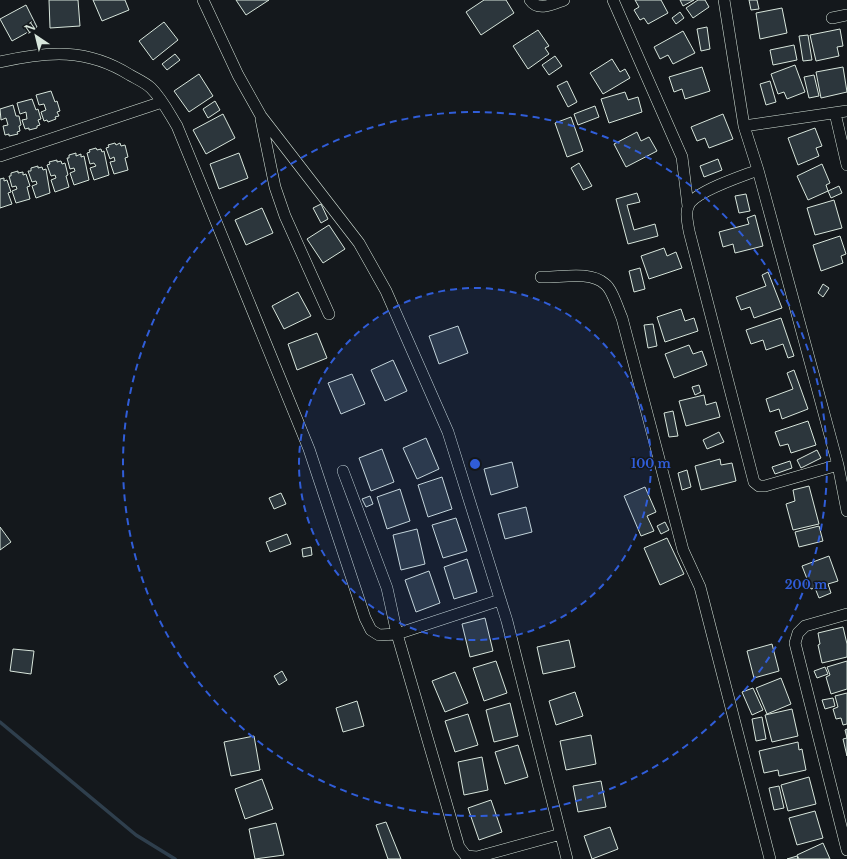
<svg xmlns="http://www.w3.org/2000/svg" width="847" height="859" viewBox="0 0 847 859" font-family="'Libre Baskerville',serif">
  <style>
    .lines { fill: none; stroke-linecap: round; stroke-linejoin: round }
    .stream { stroke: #2f3f4d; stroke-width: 3.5 }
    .building { fill: #2c363c; stroke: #d8e6dc }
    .minor-casing { stroke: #d8e6dc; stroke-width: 12 }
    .minor { stroke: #14181c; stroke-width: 11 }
    .ring { fill: none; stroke: #305dd8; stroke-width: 2; stroke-dasharray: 7 5 }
    .centre { fill: #305dd8; stroke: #14181c; stroke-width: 2 }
    .ring-label { font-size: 12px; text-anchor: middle; font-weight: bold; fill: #305dd8; stroke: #14181c; stroke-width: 3; stroke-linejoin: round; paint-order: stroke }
  </style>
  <rect width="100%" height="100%" fill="#14181c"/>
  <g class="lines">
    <!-- stream -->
    <path class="stream" d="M0,722L136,835L175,859"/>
  </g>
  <!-- building -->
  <path class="building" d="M49,0H78L80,26L50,28Z
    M93,0H125L129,10L102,21Z
    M236,0H269L246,15Z
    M484,0H506L514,13L481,35L466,12Z
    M635,0H661L668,13L648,24L644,18L640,20L634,10L639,7Z
    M680,0H694L683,6Z
    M698,0H705L709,7L693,18L686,8Z
    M749,0H757L759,9L751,10Z
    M26,5L37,27L12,41L0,19Z
    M782,8L787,33L760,39L756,13Z
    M680,12L684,18L676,24L672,18Z
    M164,22L178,40L153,60L139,41Z
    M707,27L710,49L701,51L697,29Z
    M840,29L843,46L837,47L839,56L816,61L810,35Z
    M538,30L549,46L545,48L549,54L528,69L513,46Z
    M683,31L695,53L673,64L668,55L660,59L654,47Z
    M808,35L812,60L803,61L799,36Z
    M794,45L797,60L773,65L770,50Z
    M175,54L180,60L167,70L162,64Z
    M555,56L562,66L549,75L542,65Z
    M612,59L620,72L625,69L630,78L603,94L590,73Z
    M795,65L805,92L787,99L784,92L778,94L771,74Z
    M702,67L710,91L685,99L682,89L674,92L669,77Z
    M843,67L847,92L821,98L816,72Z
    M199,74L213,96L189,112L174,91Z
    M814,75L819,96L809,98L804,77Z
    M567,81L577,102L568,107L557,86Z
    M770,81L776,102L766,105L760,84Z
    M51,91L55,102L57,101L60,111L57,112L59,116L55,117L56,119L48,122L47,120L44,121L41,112L46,110L44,104L39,105L36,95Z
    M625,92L628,100L638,97L642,112L609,123L601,99Z
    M32,99L36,110L38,109L41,119L38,120L40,125L37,126V128L29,130V128L25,129L22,120L27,119L26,112L20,114L17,103Z
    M215,101L220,110L208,118L203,109Z
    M13,105L16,116H19L21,125L19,126L20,131L17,132L18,134L9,136V134L5,135L3,126L8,125L6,118L1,120L0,109Z
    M595,106L599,117L578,125L574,114Z
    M223,114L235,138L206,154L193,130Z
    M723,114L733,139L709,148L705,138L697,141L691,127Z
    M571,117L583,151L567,157L555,123Z
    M815,128L822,146L816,148L819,156L798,165L788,138Z
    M637,132L641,141L649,137L657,151L626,167L614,144Z
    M115,143L116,145L120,143L121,146L125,145L128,157L125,158L128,170L114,174L110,162L115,161L114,157L110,159L106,148L109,147L108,145Z
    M96,148L97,150L101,149L102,152L104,151L109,175L94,180L90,168L96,166L94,163L90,164L87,153L90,152L89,150Z
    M76,153V156L81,154V157L84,156L89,180L74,185L70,173L75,171L74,168L70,169L67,158H69V155Z
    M239,153L248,178L219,189L210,164Z
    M718,159L722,170L704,177L700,166Z
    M57,160V162L61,161L62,164L65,163L68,175L66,176L69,187L55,192L51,180L56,178L55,175L51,176L47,165L50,164L49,162Z
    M579,163L592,186L583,190L571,168Z
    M822,164L830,183L826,185L828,191L808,200L797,176Z
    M38,166V168L42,167L43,170L46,169L50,193L36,198L32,186L37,184L36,181L32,182L28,171H31V168Z
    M18,171V173L23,172V175L26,174L30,186L27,187L30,199L16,203L12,191L17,189L16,186L12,187L9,176H11V173Z
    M4,178V181L7,180L11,192L8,193L12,204L0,208V179Z
    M839,186L842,193L831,198L828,191Z
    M637,193L640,202L627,205L634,230L655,224L658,236L628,244L616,199Z
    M746,194L750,211L739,213L735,196Z
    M834,200L842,228L815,235L807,208Z
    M321,204L328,219L321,223L313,208Z
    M262,208L273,233L246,245L235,220Z
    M755,215L763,246L735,253L733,244L723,247L719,232L749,224L747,218Z
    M329,225L345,249L323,263L307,239Z
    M840,236L846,254L841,256L843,263L821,271L813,245Z
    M664,248L667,256L676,252L682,268L649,279L641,256Z
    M640,268L645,289L634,292L629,271Z
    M768,272L782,308L754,318L750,307L741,310L736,297L766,286L762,275Z
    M823,284L829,288L823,297L818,293Z
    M298,292L311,316L284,329L272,306Z
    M681,309L685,321L694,318L698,331L665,342L657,317Z
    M781,318L794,356L788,358L783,344L766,350L763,340L751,344L746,330Z
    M653,324L657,346L648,348L644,325Z
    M458,326L468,353L439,364L429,336Z
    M317,333L327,358L297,370L288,344Z
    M689,345L693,354L702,351L707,365L674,378L665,354Z
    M393,360L407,391L385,401L371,370Z
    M794,370L808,409L782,419L779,409L770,412L766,399L793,389L787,373Z
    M352,374L365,404L341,414L328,383Z
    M699,385L701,392L695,395L692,387Z
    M704,395L706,405L716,402L720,417L686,426L679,401Z
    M673,411L678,436L669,437L664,413Z
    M808,421L816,445L791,453L788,444L780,446L775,432Z
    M719,432L724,442L707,449L703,440Z
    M426,438L439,469L417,479L403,448Z
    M382,449L394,482L371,491L359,458Z
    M817,450L821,458L801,468L797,460Z
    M720,459L721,465L732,463L736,481L701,490L695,466Z
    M790,461L792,468L775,474L772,467Z
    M512,462L518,487L491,495L484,469Z
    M687,470L691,487L682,490L678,473Z
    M442,477L452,509L428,517L418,485Z
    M809,486L819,524L793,530L786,504L795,501L793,490Z
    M645,487L656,512L647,516L654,531L641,536L624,496Z
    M400,489L410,521L387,529L377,497Z
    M281,493L286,504L274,509L269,498Z
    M370,496L373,504L366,507L362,499Z
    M526,507L532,532L505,539L498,514Z
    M456,518L467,551L443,558L432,525Z
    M665,522L669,530L661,534L657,526Z
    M819,526L823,541L799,547L795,532Z
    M0,527L11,542L0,550Z
    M417,529L425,564L401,570L393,535Z
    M287,534L291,544L270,552L266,542Z
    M667,538L684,574L660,585L644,548Z
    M311,547L312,555L303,557L302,549Z
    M829,556L838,581L828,584L831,593L819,598L815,588L811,589L802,566Z
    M467,559L477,592L454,599L444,567Z
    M429,571L440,603L416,612L405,580Z
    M485,618L493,651L470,657L462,624Z
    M843,627L847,644V657L822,663L818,645L820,644L818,633Z
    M569,640L575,667L543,674L537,647Z
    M772,644L779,671L754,678L747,651Z
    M13,649L34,651L31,674L10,671Z
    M496,661L507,693L484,701L473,668Z
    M847,661V689L831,694L826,677L830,675L827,667Z
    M825,667L828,674L817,678L814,671Z
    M282,671L287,680L279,685L274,676Z
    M455,672L468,703L445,712L432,681Z
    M781,678L791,704L767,714L756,688Z
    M753,688L763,710L752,715L742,692Z
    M575,692L583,716L556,725L549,701Z
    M847,693V724L843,725L841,718L836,719L833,709L838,707L835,696Z
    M833,698L835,706L825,709L822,700Z
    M357,701L364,726L343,732L336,708Z
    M510,703L518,736L494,742L486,710Z
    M792,709L798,736L772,742L765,715Z
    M468,714L478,745L455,752L445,721Z
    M762,717L766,739L756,741L752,719Z
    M847,729V756L843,739L847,738L845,730Z
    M591,735L596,764L566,770L560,741Z
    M254,736L260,770L231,776L224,742Z
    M798,742L799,750L802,749L806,770L779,776L778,770L764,773L759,751Z
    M518,745L528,777L505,784L495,752Z
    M482,757L488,790L464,795L458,762Z
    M809,777L816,804L788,811L781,785Z
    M262,779L273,809L245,819L235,789Z
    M601,781L606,807L578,812L573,786Z
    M779,786L784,808L774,810L769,788Z
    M491,800L502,832L479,840L468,808Z
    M815,811L823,838L797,845L789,818Z
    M386,822L401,859H388L376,825Z
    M276,823L284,855L255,859L249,829Z
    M610,827L618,849L592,859L584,836Z
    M823,843L830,859H799L797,855Z
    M797,856L798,859H787Z"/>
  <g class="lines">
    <defs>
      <path id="minor" d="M203,0L238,75L261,116L359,243L386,291L448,432L507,621L567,859
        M530,0C538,12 553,4 564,0
        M613,0L682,157L688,206
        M724,0L744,126L758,170L838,465L847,511
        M832,18L847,15
        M0,62C48,51 87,48 130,75C137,79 146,83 151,88C162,99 169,113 177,126L309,449L365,618L371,630L379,635L397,634L459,847L466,856L477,857L561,834
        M835,113L847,165
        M261,119L275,187L285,216L329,314
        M744,126L847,111
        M0,156L162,102
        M758,170C743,176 692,192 688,207C685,214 688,224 689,231L754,482L759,486H765L838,465
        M541,277C559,278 590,270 605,284C612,289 618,309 622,318L683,550L700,587L770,859
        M343,471L387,588L397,634L500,600
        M847,614L805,626L798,633L795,643L847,850"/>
    </defs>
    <!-- minor casing -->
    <use href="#minor" class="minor-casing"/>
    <!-- minor -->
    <use href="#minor" class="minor"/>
  </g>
  <!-- distance rings -->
  <circle cx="475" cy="464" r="176" fill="#305dd8" fill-opacity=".12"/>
  <g class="ring">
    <circle cx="475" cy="464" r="176"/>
    <circle cx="475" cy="464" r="352"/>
  </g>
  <circle cx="475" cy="464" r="6" class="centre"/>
  <g class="ring-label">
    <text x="651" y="468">100 m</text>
    <text x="806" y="589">200 m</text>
  </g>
  <!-- north arrow -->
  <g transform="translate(36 36) rotate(325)" stroke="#14181c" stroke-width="3" paint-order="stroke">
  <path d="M0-3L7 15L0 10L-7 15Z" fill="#d8e6dc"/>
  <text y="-6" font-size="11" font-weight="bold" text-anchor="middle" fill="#d8e6dc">N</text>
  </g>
</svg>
